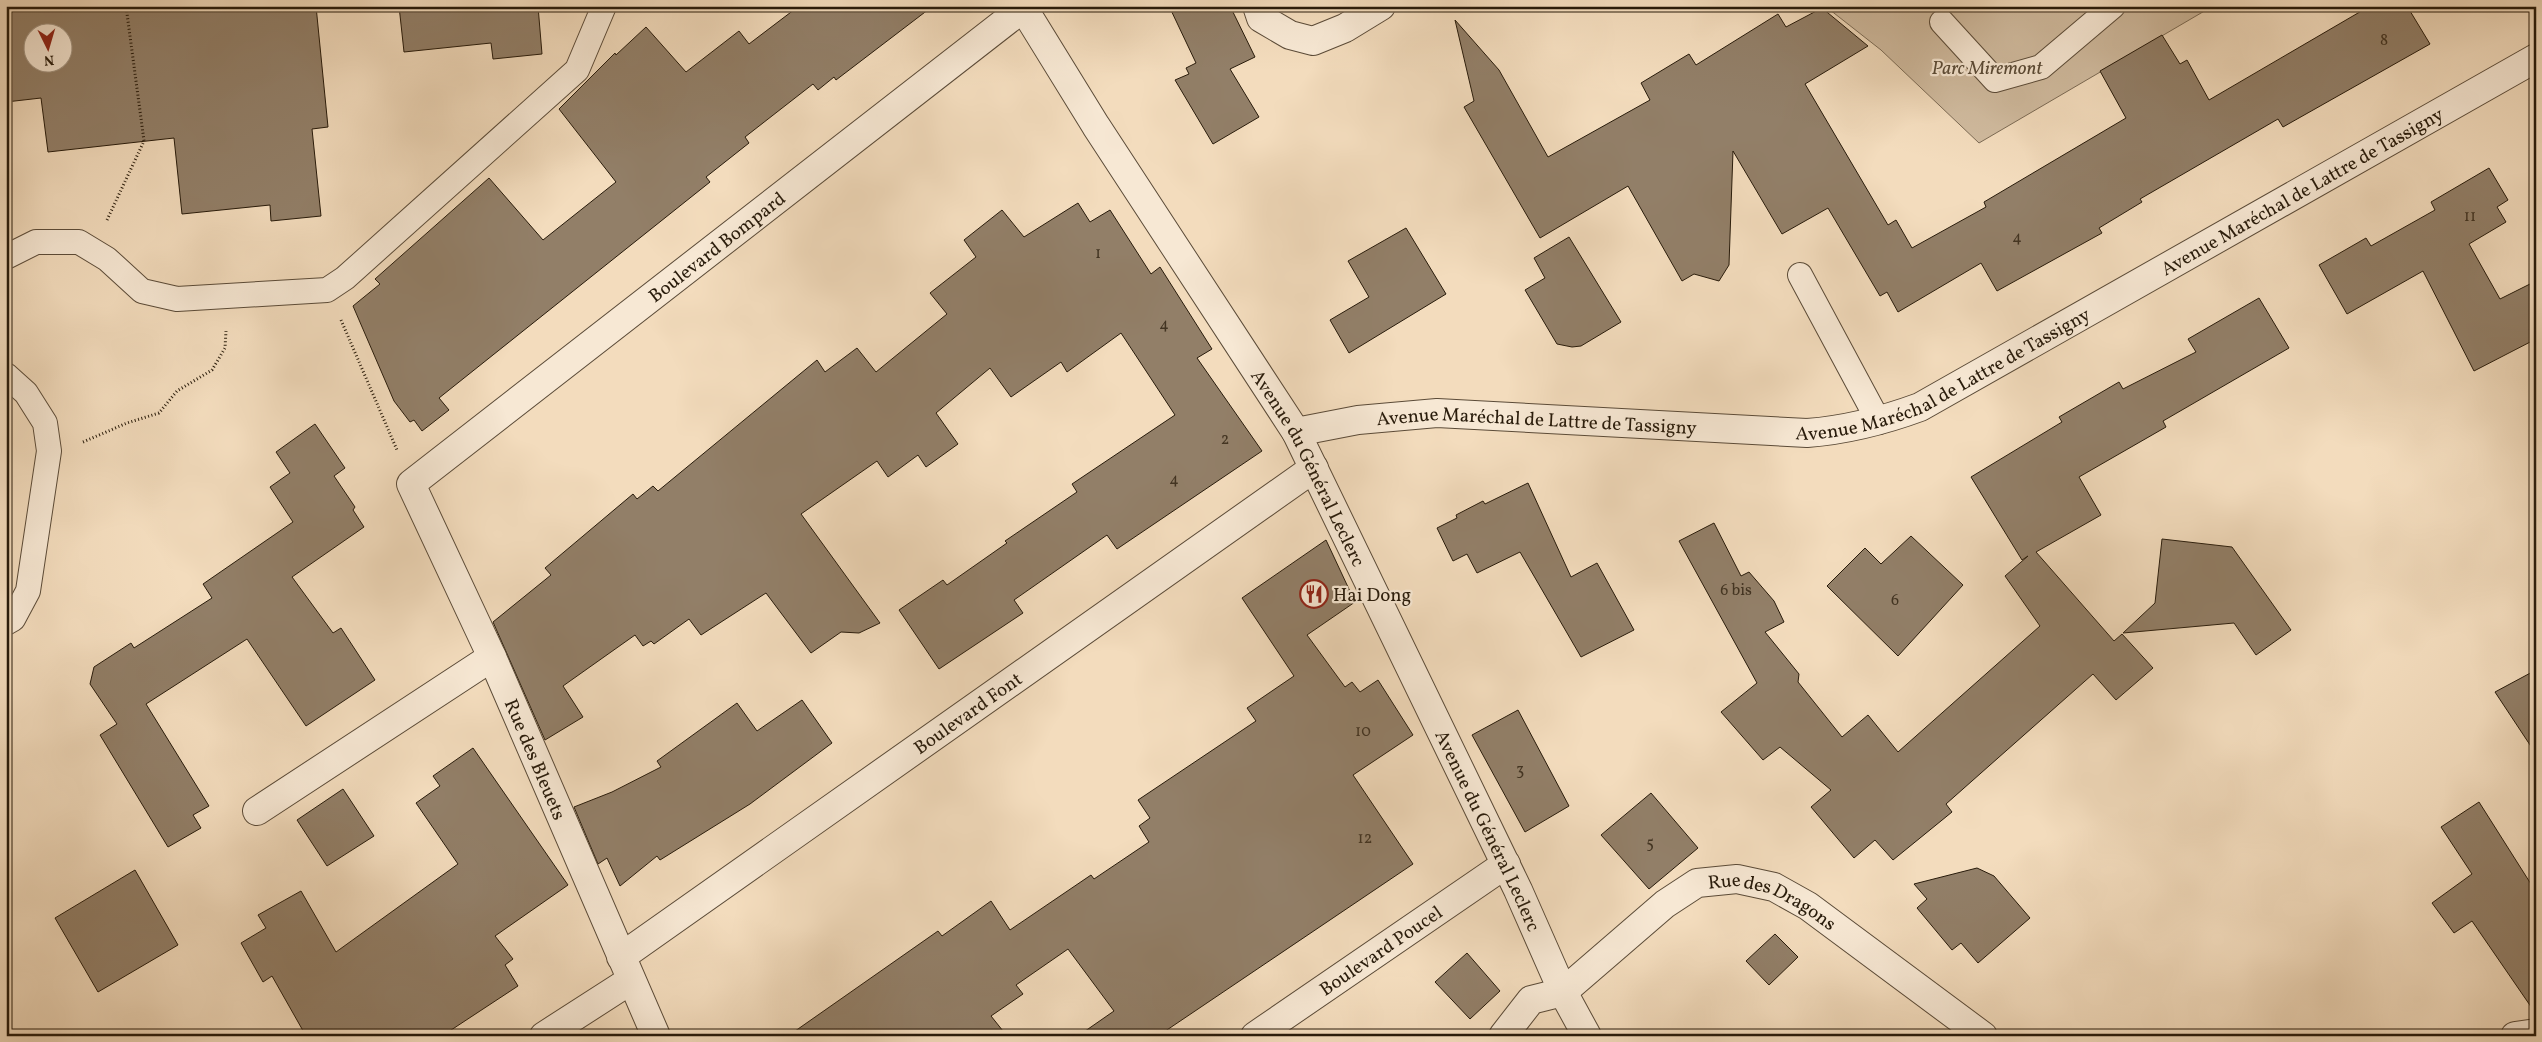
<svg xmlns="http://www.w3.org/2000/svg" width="2542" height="1042" viewBox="0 0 2542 1042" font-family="Vollkorn,serif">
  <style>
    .green { fill: #d0bb9f; stroke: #7c6b55 }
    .building { fill: #927f68; stroke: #281b0b; fill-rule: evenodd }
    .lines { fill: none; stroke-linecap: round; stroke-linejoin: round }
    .lane-casing { stroke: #5b4b38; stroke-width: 26 }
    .street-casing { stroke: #5b4b38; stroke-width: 30 }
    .path { stroke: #281b0b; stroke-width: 3; stroke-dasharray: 1 2.5; stroke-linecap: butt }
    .lane { stroke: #f7e8d4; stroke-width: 24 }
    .street { stroke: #f7e8d4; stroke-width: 28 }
    .labels { text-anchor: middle; stroke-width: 4.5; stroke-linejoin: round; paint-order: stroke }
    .number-label { font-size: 16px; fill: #423422 }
    .park-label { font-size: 19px; font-style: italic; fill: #5a4b37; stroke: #f7e8d4 }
    .street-label { font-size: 19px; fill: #281b0b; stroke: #f7e8d4 }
    .poi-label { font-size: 19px; fill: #281b0b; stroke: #f7e8d4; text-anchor: start }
  </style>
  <rect width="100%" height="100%" fill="#f3dcbd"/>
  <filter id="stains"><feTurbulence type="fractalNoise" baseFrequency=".004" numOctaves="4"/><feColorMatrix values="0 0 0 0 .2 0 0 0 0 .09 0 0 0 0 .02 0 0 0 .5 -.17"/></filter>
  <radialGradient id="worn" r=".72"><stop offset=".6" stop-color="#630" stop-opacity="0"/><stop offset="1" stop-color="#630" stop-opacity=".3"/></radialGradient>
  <!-- green -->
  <path class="green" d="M1825,6H2213L1979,143L1881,50Z"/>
  <!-- building -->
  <path class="building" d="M6,6H316L328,127L312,129L321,216L271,221L270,205L182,214L174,138L48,152L41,98L6,102ZM32,32H62V62H32Z
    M399,6H538L542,54L493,59L491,43L404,52Z
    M799,6H933L836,80L834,77L818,90L813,84L745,137L749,143L706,177L710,182L439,398L449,410L422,431L414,420L410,422L394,401L353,306L380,284L375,279L489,178L543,240L616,182L559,109L615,53L616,55L646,27L686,72L739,31L749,44Z
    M1169,6H1230L1255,57L1230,69L1259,117L1213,144L1175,80L1189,74L1186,68L1196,63Z
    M2370,6H2407L2430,44L2283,127L2278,119L2140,199L2142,202L2099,228L2102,233L1997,291L1981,263L1898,312L1887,292L1880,296L1828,208L1782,234L1733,151L1729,265L1719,281L1694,274L1682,281L1628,186L1540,238L1464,107L1474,101L1455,20L1499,70L1548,157L1650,100L1641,83L1689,54L1696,65L1778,14L1786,27L1822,8L1868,46L1805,84L1888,225L1896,220L1912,248L1986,207L1984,202L2126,118L2100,71L2162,35L2180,64L2187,60L2209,100Z
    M2489,168L2508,200L2497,207L2506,222L2469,244L2500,299L2536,281V339L2474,371L2423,271L2347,314L2319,265L2366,238L2371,246L2435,210L2431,202Z
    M1078,203L1090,222L1110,210L1151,274L1160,267L1212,349L1197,358L1262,451L1117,549L1107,535L1014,600L1023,613L939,669L899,610L943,580L947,585L1007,543L1005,541L1077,492L1072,484L1175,415L1121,333L1067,372L1061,362L1011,397L990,368L936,413L958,444L926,467L918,455L888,477L877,461L801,514L880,623L859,633L841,632L811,653L766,593L701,635L689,619L654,644L651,641L643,646L635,635L563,686L583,717L545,740L493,622L551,575L545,568L633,494L637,499L653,486L658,491L817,360L825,372L857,348L876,372L947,314L930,293L976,257L964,240L1002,210L1024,237Z
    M1406,228L1446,294L1349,353L1330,320L1369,297L1348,261Z
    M1569,237L1621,322L1581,346L1572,347L1557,344L1525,290L1545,278L1534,258Z
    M2259,298L2289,348L2163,421L2166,427L2079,477L2101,515L2036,552L2114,641L2122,634L2153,668L2116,700L2093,674L1946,804L1952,812L1893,860L1875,840L1854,858L1811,807L1831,790L1780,747L1763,760L1721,712L1757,683L1679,541L1714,523L1741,576L1749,572L1774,601L1784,622L1765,632L1799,674L1798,682L1842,737L1868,715L1898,752L2040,626L2005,576L2028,556L2022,560L1971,477L2062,422L2059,417L2119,382L2123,389L2196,352L2188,339Z
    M315,424L345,468L334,476L355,507L353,510L364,527L292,577L333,633L341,628L375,680L306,726L247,639L146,704L209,806L193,815L201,828L168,847L100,735L117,724L90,684L94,667L131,643L134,648L212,598L203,584L293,522L270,487L290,473L276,452Z
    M1528,483L1571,577L1597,563L1634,630L1581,657L1520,552L1477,573L1467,554L1453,561L1437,528L1457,518L1456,515L1483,501L1485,504Z
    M1911,536L1963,585L1898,656L1827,586L1865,548L1881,564Z
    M2162,539L2232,547L2291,630L2256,655L2234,623L2123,633L2155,603Z
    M1326,540L1355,602L1307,635L1345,687L1352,682L1360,692L1378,680L1413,735L1353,775L1413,864L1158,1036H1078L1114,1011L1068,949L1016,985L1023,994L991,1016L1007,1036H788L938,931L942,936L991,901L1010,930L1091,875L1094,879L1149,842L1139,826L1150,818L1138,800L1256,721L1247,708L1294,676L1242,598Z
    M2536,670V754L2495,692Z
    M802,700L832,743L750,804L660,860L657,856L620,886L607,858L598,864L574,807L612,792L661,767L657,761L737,703L757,731Z
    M1518,710L1569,806L1525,832L1472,735Z
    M473,748L568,885L495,936L513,959L505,965L518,986L442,1036H306L272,976L263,982L241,943L266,928L258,915L301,891L336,952L458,864L416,803L440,786L433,776Z
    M343,789L374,836L327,866L297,820Z
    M1651,793L1698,848L1649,889L1601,835Z
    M2479,802L2536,892V1014L2472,921L2454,933L2432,903L2472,874L2441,827Z
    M1977,868L1994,876L2030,918L1978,963L1961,943L1952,950L1917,908L1927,899L1914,884Z
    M135,870L178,945L98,992L55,918Z
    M1775,934L1798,957L1769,985L1746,961Z
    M1467,953L1500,991L1470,1019L1435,982Z"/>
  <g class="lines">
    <defs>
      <path id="lane" d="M1942,22L1995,80L2041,67L2113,6
        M6,257L36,242H79L107,259L142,291L177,299L327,290L345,278L577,70L604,6
        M1800,275L1879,422
        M6,375L26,393L45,423L49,451L28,591L13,619L6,623"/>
      <g id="street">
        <path id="s1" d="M1022,6L1096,126L1296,432L1518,890L1563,992L1587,1036"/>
        <path d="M1257,6L1261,18L1290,35L1313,41L1345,28L1381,6"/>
        <path id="s2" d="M1296,432L1358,420L1437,413L1807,433C1847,430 1882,421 1920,407L2536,58"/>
        <path d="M257,811L492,657"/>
        <path id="s3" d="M621,957L1314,468"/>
        <path d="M544,1036L631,980"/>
        <path id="s4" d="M656,1036L492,657L411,484L1023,8"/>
        <path id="s5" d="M1255,1036L1506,864"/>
        <path id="s6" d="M1503,1036L1531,1000L1563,992L1665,904L1697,883L1737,879L1774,887L1808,906L1983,1036"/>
        <path d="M2515,1036L2536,1033"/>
      </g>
    </defs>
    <!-- lane casing -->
    <use href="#lane" class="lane-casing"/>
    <!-- street casing -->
    <use href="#street" class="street-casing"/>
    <!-- path -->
    <path class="path" d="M107,220L144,141L126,6
      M341,320L397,450
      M83,442L127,423L159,413L177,391L212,370L225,348L226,331"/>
    <!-- lane -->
    <use href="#lane" class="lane"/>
    <!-- street -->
    <use href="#street" class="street"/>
  </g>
  <!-- icons -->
  <defs>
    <symbol id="restaurant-ring" viewBox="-11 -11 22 22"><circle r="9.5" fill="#f7e8d4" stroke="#8f2418" stroke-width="1.5"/><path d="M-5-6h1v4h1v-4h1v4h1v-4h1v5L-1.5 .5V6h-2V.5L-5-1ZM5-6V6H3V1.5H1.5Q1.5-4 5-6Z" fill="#8f2418"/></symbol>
  </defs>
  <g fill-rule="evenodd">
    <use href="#restaurant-ring" x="1298" y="578" width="32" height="32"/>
  </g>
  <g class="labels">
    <!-- number labels -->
    <g class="number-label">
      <text x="2384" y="45">8</text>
      <text x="2470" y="221">11</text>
      <text x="2017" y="242">4</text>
      <text x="1098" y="258">1</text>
      <text x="1164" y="329">4</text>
      <text x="1225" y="444">2</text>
      <text x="1174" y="484">4</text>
      <text x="1736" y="595">6 bis</text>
      <text x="1895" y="605">6</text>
      <text x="1363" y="736">10</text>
      <text x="1520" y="775">3</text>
      <text x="1365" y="843">12</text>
      <text x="1650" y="848">5</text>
    </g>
    <!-- park labels -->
    <g class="park-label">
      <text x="1987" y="74">Parc Miremont</text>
    </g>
    <!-- street labels -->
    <g class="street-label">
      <text dy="7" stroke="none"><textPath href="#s2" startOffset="1068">Avenue Maréchal de Lattre de Tassigny</textPath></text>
      <text dy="7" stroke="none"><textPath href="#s4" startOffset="991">Boulevard Bompard</textPath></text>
      <text dy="7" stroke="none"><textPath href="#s2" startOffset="662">Avenue Maréchal de Lattre de Tassigny</textPath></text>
      <text dy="7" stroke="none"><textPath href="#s2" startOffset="242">Avenue Maréchal de Lattre de Tassigny</textPath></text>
      <text dy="7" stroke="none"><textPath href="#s1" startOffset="544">Avenue du Général Leclerc</textPath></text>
      <text dy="7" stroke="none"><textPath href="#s3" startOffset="424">Boulevard Font</textPath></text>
      <text transform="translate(536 759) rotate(67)" y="7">Rue des Bleuets</text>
      <text dy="7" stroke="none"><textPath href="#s1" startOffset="949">Avenue du Général Leclerc</textPath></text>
      <text dy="7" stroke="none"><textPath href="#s6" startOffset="332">Rue des Dragons</textPath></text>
      <text dy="7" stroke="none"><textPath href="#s5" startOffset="152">Boulevard Poucel</textPath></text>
    </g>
    <!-- poi labels -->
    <g class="poi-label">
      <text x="1333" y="601">Hai Dong</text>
    </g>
  </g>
  <!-- margin -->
  <rect width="2542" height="1042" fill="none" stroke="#f3dcbd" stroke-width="25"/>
  <rect x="8" y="8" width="2527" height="1027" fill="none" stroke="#281b0b" stroke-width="2.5"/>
  <rect x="12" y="12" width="2517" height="1017" fill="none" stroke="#281b0b"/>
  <!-- north arrow -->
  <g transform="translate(48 48) rotate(175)"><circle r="24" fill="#f7e8d4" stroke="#a49684"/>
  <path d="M0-4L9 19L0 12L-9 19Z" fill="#8f2418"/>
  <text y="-8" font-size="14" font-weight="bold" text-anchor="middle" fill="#281b0b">N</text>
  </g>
  <rect width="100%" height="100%" filter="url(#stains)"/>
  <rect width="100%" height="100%" fill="url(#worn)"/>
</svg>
